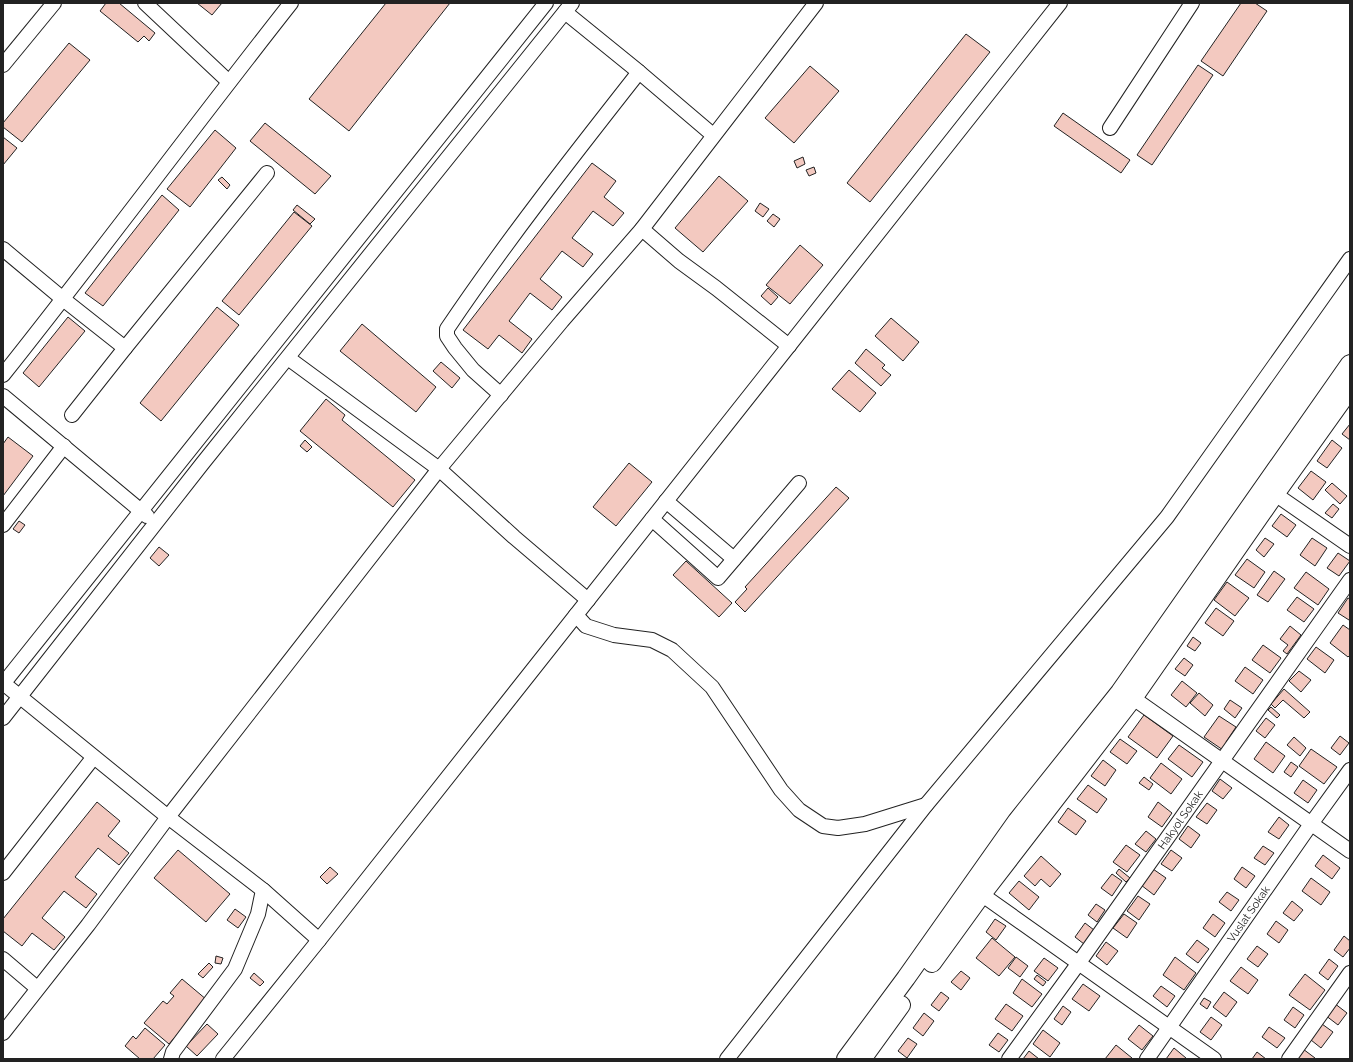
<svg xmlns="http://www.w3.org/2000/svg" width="1353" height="1062" viewBox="0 0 1353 1062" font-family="Raleway,sans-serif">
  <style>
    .building { fill: #f3c9c0; stroke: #222 }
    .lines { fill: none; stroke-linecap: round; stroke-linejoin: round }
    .minor-casing { stroke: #222; stroke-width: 16 }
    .major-casing { stroke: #222; stroke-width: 20 }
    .minor { stroke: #fff; stroke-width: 14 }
    .major { stroke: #fff; stroke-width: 18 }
    .labels { text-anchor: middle; stroke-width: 3; stroke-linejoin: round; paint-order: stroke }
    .street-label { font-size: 11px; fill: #222; stroke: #fff }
  </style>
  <rect width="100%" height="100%" fill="#fff"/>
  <!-- building -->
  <path class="building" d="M106,3H119L155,33L149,41L144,36L138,42L100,11Z
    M197,3H222L212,15Z
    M386,3H450L349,131L309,99Z
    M1241,3H1255L1267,11L1223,76L1201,61Z
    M966,34L990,52L870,202L847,183Z
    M69,43L90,60L22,142L3,127V123Z
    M1198,65L1213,75L1152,165L1137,155Z
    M810,66L839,91L794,143L765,118Z
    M1063,113L1130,160L1121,173L1054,126Z
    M265,123L331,176L315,194L250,141Z
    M215,130L236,148L190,207L167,189Z
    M3,137L17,148L3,165Z
    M803,157L805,164L797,168L794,161Z
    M592,163L616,181L604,197L624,213L613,226L593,211L572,238L593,254L583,267L562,251L540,279L562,297L552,310L530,293L509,321L532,339L522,353L499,335L488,349L463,330Z
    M814,167L816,173L809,176L806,170Z
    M719,176L748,201L703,252L675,228Z
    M222,177L230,185L227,189L218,180Z
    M162,195L179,210L103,306L85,293Z
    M760,203L769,209L763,217L755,211Z
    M297,205L315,219L310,224L293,210Z
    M294,212L312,226L239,315L222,301Z
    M773,214L780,219L774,227L767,221Z
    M800,245L823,265L790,304L766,285Z
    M768,288L778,297L771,305L761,296Z
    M217,307L239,325L161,421L140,403Z
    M68,317L85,331L39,387L23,373Z
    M891,318L919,342L903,361L875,336Z
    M362,324L436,387L416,412L340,351Z
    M866,349L885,365L882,368L891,375L881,386L855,363Z
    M441,362L460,378L452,388L433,371Z
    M849,370L876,393L860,412L832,389Z
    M326,399L345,415L342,420L415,480L393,507L300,431Z
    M1350,424V440L1342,434Z
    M8,437L33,456L3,496V444Z
    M305,440L312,447L307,452L300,446Z
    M1332,440L1342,448L1327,468L1317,461Z
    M629,463L652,482L616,526L593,507Z
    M1311,471L1326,482L1313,500L1298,488Z
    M1332,483L1347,496L1340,504L1325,490Z
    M836,487L849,498L745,612L735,602L747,589L745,587Z
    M1333,504L1339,509L1332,518L1325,513Z
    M1281,514L1296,525L1287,537L1272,526Z
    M19,521L25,525L19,533L13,529Z
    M1265,538L1274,544L1264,557L1256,550Z
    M1312,538L1327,548L1315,566L1300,555Z
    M159,547L169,555L159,566L150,558Z
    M1338,553L1350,561L1339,576L1327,568Z
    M1247,559L1265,572L1254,588L1235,575Z
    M686,561L732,603L719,617L673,575Z
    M1274,571L1285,579L1268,602L1257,595Z
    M1306,572L1329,589L1318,605L1294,588Z
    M1227,582L1249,598L1235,616L1214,600Z
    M1297,597L1314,609L1304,622L1287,610Z
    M1348,598L1350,599V619L1349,620L1338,613Z
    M1216,608L1234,621L1223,636L1205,623Z
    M1343,625L1350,630V655L1348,657L1330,643Z
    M1290,626L1301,635L1287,654L1283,651L1288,645L1280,639Z
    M1193,637L1201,643L1195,651L1187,646Z
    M1263,645L1281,658L1270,673L1252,660Z
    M1316,647L1334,660L1325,673L1307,659Z
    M1184,658L1193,665L1185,676L1175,669Z
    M1245,667L1263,680L1253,694L1235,681Z
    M1299,671L1311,680L1301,692L1289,681Z
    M1182,681L1197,693L1186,707L1171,695Z
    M1284,689L1310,712L1304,718L1283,700L1275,708L1271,704Z
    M1199,693L1213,705L1205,716L1190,703Z
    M1230,700L1242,708L1235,718L1224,709Z
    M1271,707L1280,715L1277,718L1268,710Z
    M1144,715L1173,736L1157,758L1128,737Z
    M1219,716L1236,727L1226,742L1228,744L1223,750L1204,737Z
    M1266,718L1275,725L1265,738L1256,731Z
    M1340,736L1349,743L1340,755L1331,748Z
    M1294,737L1306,748L1300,756L1287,745Z
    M1120,739L1137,751L1127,764L1110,752Z
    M1266,742L1285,756L1273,773L1254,759Z
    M1179,745L1203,762L1192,777L1168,759Z
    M1311,749L1337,767L1324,784L1299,766Z
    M1103,760L1116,770L1105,786L1091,776Z
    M1291,762L1298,767L1291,777L1284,772Z
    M1161,763L1182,779L1171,794L1150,778Z
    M1144,777L1153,784L1149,790L1139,783Z
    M1220,779L1232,788L1223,799L1212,791Z
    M1303,780L1317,790L1308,803L1294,793Z
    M1088,785L1107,799L1097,813L1077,799Z
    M97,802L120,821L108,836L129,853L119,865L98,848L75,877L97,894L86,908L64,891L42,918L65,937L54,950L32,933L22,946L3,931V919Z
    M1158,802L1172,813L1162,827L1148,817Z
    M1207,803L1217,810L1207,824L1196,817Z
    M1068,808L1086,821L1076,835L1058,822Z
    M1279,817L1289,825L1279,839L1268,832Z
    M1188,826L1200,835L1191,848L1179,839Z
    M1146,831L1156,839L1146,852L1135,844Z
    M1126,845L1140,855L1127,872L1113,862Z
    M1263,846L1274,853L1265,865L1254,858Z
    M178,850L230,894L206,922L154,878Z
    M1171,850L1182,858L1172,871L1161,864Z
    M1323,855L1340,868L1332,879L1315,866Z
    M1041,856L1061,874L1050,887L1041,879L1035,886L1024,876Z
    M330,867L338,874L327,884L320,877Z
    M1242,867L1255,876L1246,888L1234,879Z
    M1119,869L1130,878L1126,882L1116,873Z
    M1153,869L1166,878L1154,895L1141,885Z
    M1112,874L1122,881L1112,896L1101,888Z
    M1311,878L1330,892L1321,905L1302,891Z
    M1019,881L1039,897L1029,910L1009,893Z
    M1227,892L1239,900L1231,911L1219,902Z
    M1138,896L1150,904L1139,920L1127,911Z
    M1292,901L1303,910L1294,921L1283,913Z
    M1096,904L1105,910L1097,922L1088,915Z
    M235,909L246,917L238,928L227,920Z
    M1124,914L1137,923L1127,938L1113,928Z
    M1213,914L1225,923L1215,937L1203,928Z
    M995,919L1006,926L996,940L986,932Z
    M1276,921L1288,930L1279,943L1267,934Z
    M1085,923L1094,930L1084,944L1075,937Z
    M1344,936L1350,941V948L1343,957L1334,950Z
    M992,938L1015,957L999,976L976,958Z
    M1197,940L1209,949L1198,963L1186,954Z
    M1106,942L1118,951L1107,965L1096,956Z
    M1257,946L1268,954L1258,967L1247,959Z
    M216,956L223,958L221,964L215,963Z
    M1016,957L1028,966L1020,977L1008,968Z
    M1175,957L1196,973L1184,990L1163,975Z
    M1044,958L1058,968L1048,981L1034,971Z
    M1329,959L1338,966L1328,980L1319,973Z
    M209,963L213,967L203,978L198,974Z
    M1241,967L1258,980L1248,994L1230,981Z
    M961,971L970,978L961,990L951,982Z
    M254,973L264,982L260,986L250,978Z
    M1305,974L1325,990L1310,1010L1289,995Z
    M1037,975L1046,982L1043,986L1034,979Z
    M182,979L207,1000L169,1044L144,1023L163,1001L167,1004L174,996L170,993Z
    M1022,979L1042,994L1032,1007L1013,993Z
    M1083,984L1100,996L1089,1011L1072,999Z
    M1161,986L1175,996L1167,1007L1153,996Z
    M941,992L949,998L939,1011L931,1005Z
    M1224,992L1237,1002L1226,1017L1213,1007Z
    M1204,998L1211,1002L1207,1009L1200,1004Z
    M1334,1003L1347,1013L1338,1025L1325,1015Z
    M1006,1004L1023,1016L1012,1031L995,1019Z
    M1063,1006L1071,1012L1062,1025L1054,1019Z
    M1293,1007L1304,1015L1295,1028L1284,1020Z
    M924,1013L934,1021L923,1036L913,1028Z
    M1211,1017L1222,1025L1211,1040L1200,1032Z
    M207,1024L218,1034L197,1056L186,1046Z
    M1322,1024L1333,1032L1321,1048L1311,1040Z
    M1139,1025L1153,1036L1142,1050L1128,1039Z
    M1269,1027L1285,1038L1277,1048L1262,1037Z
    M145,1028L165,1045L153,1059H140L125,1046L133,1036L136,1039Z
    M1043,1030L1060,1043L1050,1057L1033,1044Z
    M998,1033L1008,1040L999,1052L989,1045Z
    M908,1038L917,1044L907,1058L898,1051Z
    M1116,1045L1132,1058L1131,1059H1105Z
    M1174,1048L1186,1058L1185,1059H1166Z
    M1303,1049L1315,1058L1314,1059H1296Z
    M1029,1051L1039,1059H1023Z
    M1257,1052L1266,1059H1252Z"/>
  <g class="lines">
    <defs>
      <g id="minor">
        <path d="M145,3L229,82"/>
        <path d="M565,12L639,72L713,135"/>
        <path d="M3,65L54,3"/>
        <path d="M1110,128L1192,3"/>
        <path d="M642,229L679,261L716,288L789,346"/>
        <path d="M3,249L63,299L125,348"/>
        <path d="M288,358L439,469L514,537L588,600"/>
        <path d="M3,375C101,252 194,126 291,3"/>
        <path d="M501,395L473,370L455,348L447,336V329C507,240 573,156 639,72"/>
        <path d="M3,396L147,516"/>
        <path d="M72,415L125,348L267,173"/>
        <path d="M1266,490L1275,494L1350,546"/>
        <path d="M666,501L734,559"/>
        <path d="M652,519L718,578L799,483"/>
        <path d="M3,525L64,446"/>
        <path d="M576,615L586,626L614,635L652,640L672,650L712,687L781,790L799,810L823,826L838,828L865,824L926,805"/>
        <path d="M3,683L168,817L263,890L319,940"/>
        <path d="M3,684L546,3"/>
        <path d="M1124,694L1133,698L1350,851"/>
        <path d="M3,718L202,464L572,3"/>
        <path d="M3,873L93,758"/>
        <path d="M974,889L1214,1059"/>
        <path d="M3,959L37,988"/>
        <path d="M3,1033L88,925L168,817L439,469L562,321L642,229L816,3"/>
        <path d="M171,1059L173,1052L235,969L258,914L263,890"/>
        <path d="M223,1059L319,940L1060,3"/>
        <path d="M727,1059L926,805L1167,517L1350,259"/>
        <path id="s1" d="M1009,1059L1078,964L1350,580"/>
        <path id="s2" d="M1147,1059L1311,824L1350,770"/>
        <path d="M1289,1059L1350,973"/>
      </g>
      <path id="major" d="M932,963L982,894L1133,698L1275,494L1350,389
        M846,1059L906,978L1017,821L1120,692L1350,364
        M862,1059L901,1005"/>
    </defs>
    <!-- minor casing -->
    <use href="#minor" class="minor-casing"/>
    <!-- major casing -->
    <use href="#major" class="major-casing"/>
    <!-- minor -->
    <use href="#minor" class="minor"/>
    <!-- major -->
    <use href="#major" class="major"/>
  </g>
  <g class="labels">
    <!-- street labels -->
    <g class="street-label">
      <text dy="4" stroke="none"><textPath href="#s1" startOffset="294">Hakyol Sokak</textPath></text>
      <text dy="4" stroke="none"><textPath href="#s2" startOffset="177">Vuslat Sokak</textPath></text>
    </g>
  </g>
  <!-- border -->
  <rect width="1353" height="1062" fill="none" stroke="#222222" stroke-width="8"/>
</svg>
